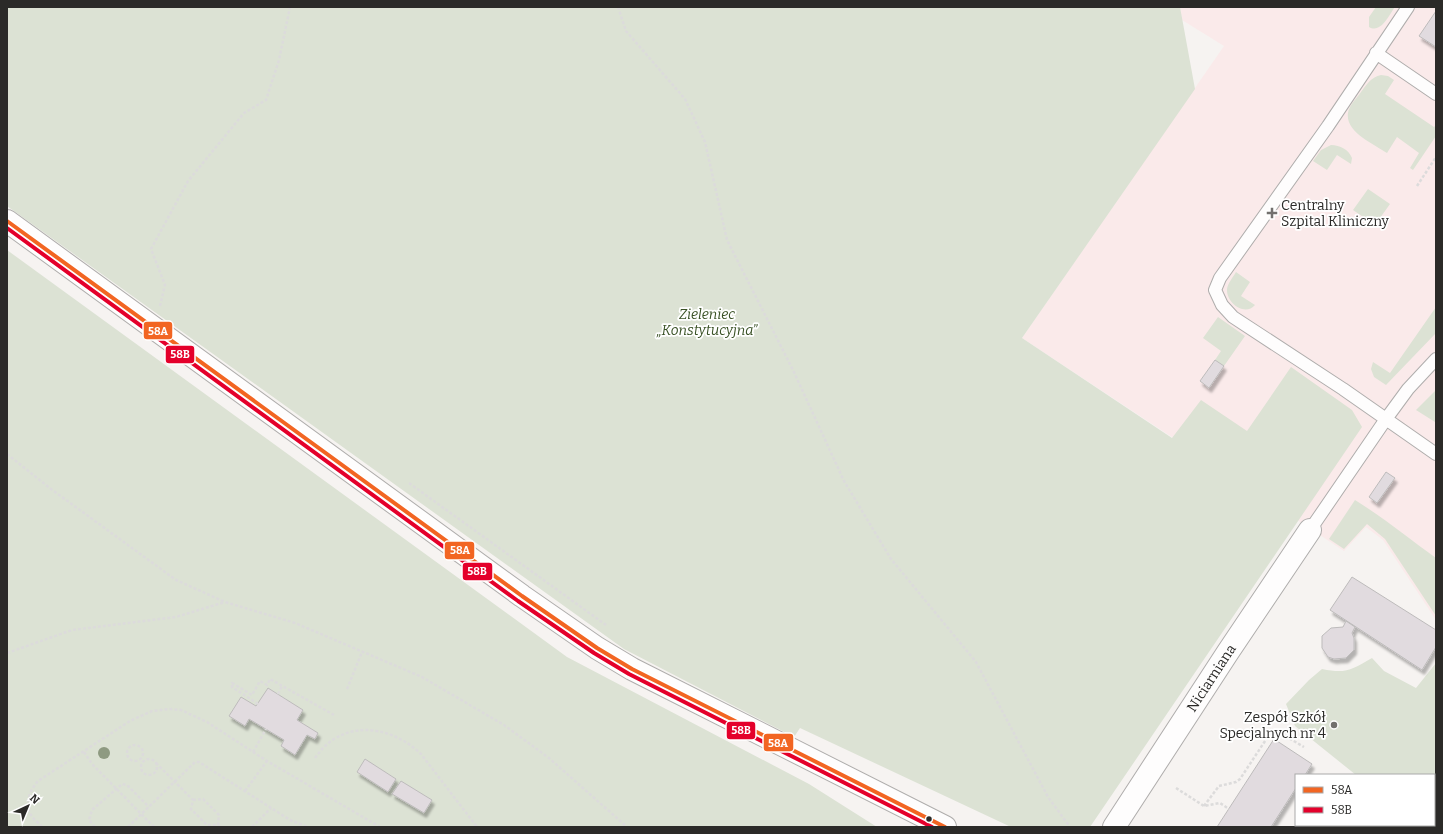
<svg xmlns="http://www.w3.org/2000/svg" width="1443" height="834" viewBox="0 0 1443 834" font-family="Bitter,serif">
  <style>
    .medical { fill: #faeaea }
    .green { fill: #dce2d4 }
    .building { fill: #e1dbdf; stroke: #bdbbbb; filter: url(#shadow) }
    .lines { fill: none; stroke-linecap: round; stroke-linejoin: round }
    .lane-casing { stroke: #afadac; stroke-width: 14 }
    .street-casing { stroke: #afadac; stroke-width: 24 }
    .secondary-casing { stroke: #afadac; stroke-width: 24 }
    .path { stroke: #dcdbdb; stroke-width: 2.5; stroke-dasharray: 3 2; stroke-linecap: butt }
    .lane { stroke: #fefdfd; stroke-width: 12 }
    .street { stroke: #fefdfd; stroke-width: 22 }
    .secondary { stroke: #fefdfd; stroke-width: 22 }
    .bus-1-casing { stroke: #fff; stroke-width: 7 }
    .bus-2-casing { stroke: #fff; stroke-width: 7 }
    .bus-1 { stroke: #f26522; stroke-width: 4 }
    .bus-2 { stroke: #e4002b; stroke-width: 4 }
    .tree { fill: #8e9a81 }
    .poi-dot { fill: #72706e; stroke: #fff; stroke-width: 1.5 }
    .bus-dot { fill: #2b2a28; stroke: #fff; stroke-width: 1.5 }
    .labels { text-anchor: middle; stroke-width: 3.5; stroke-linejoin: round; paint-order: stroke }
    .poi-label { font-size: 14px; fill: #2b2a28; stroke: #fff; text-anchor: start }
    .park-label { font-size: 14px; font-style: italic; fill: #395125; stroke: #fff }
    .street-label { font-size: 14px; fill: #2b2a28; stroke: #fff }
    .line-badge { stroke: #fff; stroke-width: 1.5 }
    .badge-label { font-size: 11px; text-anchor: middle; font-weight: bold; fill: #fff }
  </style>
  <defs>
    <filter id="shadow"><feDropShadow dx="2.5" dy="4.5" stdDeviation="1" flood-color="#0004"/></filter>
  </defs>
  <rect width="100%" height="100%" fill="#f6f3f1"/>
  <!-- medical -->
  <path class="medical" d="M1180,7H1436V620L1383,540L1366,527L1344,551L1022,338L1224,46L1182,20Z"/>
  <!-- green -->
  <path class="green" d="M7,7H1180L1195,89L1022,338L1172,438L1201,400L1247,431L1291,367L1352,410L1362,427L1090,827H1011L800,728L794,737L624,649L7,206Z
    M1376,7H1395C1389,15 1381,34 1369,27V17Z
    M1381,75L1388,76L1394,80L1385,94L1434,127L1436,125V136L1413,170L1410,168L1419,153L1397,137L1387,153C1374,144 1345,132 1348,113C1349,105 1357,98 1361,92C1367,84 1371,77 1381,75Z
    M1331,145C1340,145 1349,150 1352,158L1351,164L1337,155L1327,170L1313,161L1321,150Z
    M1368,189L1390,204L1375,225L1353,210Z
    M7,250L567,657L809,784L877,827H7Z
    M1236,272L1250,282L1241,296L1255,305C1245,317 1226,303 1227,289C1228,283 1233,277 1236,272Z
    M1436,307V333L1386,385L1374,377L1371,369L1373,362L1390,373Z
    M1218,317L1245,336L1224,366L1215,360L1221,351L1203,338Z
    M1436,390V421L1435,422L1416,410Z
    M1355,500C1384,518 1408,538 1436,558V616L1385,539L1367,524L1344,549L1329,539Z
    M1372,658L1384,671L1416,688L1436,663V779L1434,775H1356L1295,726L1286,704L1309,680L1322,669C1346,674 1351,670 1372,658Z
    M1304,825H1422L1425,827H1303Z"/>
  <!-- building -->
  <path class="building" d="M1436,11V47L1419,36Z
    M1215,360L1224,366L1209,388L1200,381Z
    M1386,472L1395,478L1377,503L1369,497Z
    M1352,577L1436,630V647L1422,670L1330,610Z
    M1346,621L1355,627L1352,633L1354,638V650L1346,658L1334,659L1328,657L1322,648V636L1331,628L1343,627Z
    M268,688L303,710L297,720L318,733L315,739L307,735L295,755L281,746L284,740L249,719L245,726L229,716L241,697L256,706Z
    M1274,739L1312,764L1305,775H1296V788L1271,827H1217Z
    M365,759L396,779L388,792L357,772Z
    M401,781L432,800L424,813L392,794Z"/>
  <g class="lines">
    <defs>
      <path id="lane" d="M1408,7L1328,126L1220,278L1215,290L1222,305L1233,317L1343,389L1436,454
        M1376,53L1436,94
        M1310,530L1386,419L1408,389L1436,359"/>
      <g id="street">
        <path id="s1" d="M1114,827L1228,652L1310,530"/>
      </g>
      <path id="secondary" d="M7,221L522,596L597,648L632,669L945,827"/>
    </defs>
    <!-- lane casing -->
    <use href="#lane" class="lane-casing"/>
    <!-- street casing -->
    <use href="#street" class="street-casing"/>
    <!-- secondary casing -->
    <use href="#secondary" class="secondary-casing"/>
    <!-- path -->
    <path class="path" d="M618,7L626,31L685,99L705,142L727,240L793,370L844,481L891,559L976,662L1048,797L1070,827
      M1417,186L1436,157
      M160,306L165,285L151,249L188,181L244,113L266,100L279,60L290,7
      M7,454L51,489L176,580L225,602L295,623L422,677L504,725L549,758L627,827
      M409,483L606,625
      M7,653L72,630L176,617L225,602
      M347,689L362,652
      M278,694L282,686
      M258,704L232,687V683L252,695L260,681L267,685L270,679L334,715
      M127 753a8 8 0 1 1 16 0a8 8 0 1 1-16 0Z
      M84,752L92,764L154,827
      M253,752L266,729
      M315,758C320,751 326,744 334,739C363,721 398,732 421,754L477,827
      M141 767a8 8 0 1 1 16 0a8 8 0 1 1-16 0Z
      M156,763L193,800L191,809L207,825H218L220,827
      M1176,788L1204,806L1220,803L1229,809
      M245,791L267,761
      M193,800L203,799L219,815L218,825
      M1204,806L1219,786L1236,782L1240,779L1271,732L1275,730L1304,747
      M42,827C39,823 33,819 31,815C24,804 30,790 38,781L130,721L152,711L170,709L181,710L207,722L267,761L380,827
      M95,827L89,820L92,810L122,784L127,785L149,807
      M128,827L195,762H199L290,820L308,827
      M252,827L271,808"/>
    <!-- lane -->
    <use href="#lane" class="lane"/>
    <!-- street -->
    <use href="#street" class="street"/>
    <!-- secondary -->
    <use href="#secondary" class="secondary"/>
    <defs>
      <path id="bus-1" d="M7,221L522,596L597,648L632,669L945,827"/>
      <path id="bus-2" d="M7,228L518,601L594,653L629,674L932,827"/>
    </defs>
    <!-- bus-1 casing -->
    <use href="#bus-1" class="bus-1-casing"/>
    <!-- bus-2 casing -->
    <use href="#bus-2" class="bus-2-casing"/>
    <!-- bus-1 -->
    <use href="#bus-1" class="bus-1"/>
    <!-- bus-2 -->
    <use href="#bus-2" class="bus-2"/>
  </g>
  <!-- trees -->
  <circle class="tree" cx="104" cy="753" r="6"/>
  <!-- markers -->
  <g class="poi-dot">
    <path d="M1270 207h4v4h4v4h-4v4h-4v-4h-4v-4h4z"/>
    <circle cx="1334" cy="725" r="4"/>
  </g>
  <circle class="bus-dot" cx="929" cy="819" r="3.5"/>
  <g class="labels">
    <!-- poi labels -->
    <g class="poi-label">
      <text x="1281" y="210">Centralny<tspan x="1281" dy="16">Szpital Kliniczny</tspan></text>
      <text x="1326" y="722" text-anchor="end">Zespół Szkół<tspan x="1326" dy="16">Specjalnych nr 4</tspan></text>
    </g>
    <!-- park labels -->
    <g class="park-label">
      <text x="707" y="319">Zieleniec<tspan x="707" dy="16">„Konstytucyjna”</tspan></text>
    </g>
    <!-- street labels -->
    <g class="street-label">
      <text dy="5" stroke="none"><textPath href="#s1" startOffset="178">Niciarniana</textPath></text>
    </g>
  </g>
  <g class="line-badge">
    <rect x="143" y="321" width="30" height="19" rx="4" fill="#f26522"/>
    <rect x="165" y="345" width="30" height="19" rx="4" fill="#e4002b"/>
    <rect x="444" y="541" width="31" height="19" rx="4" fill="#f26522"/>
    <rect x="462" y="562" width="31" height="19" rx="4" fill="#e4002b"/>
    <rect x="726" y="721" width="30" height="19" rx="4" fill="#e4002b"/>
    <rect x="763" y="733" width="31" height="19" rx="4" fill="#f26522"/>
  </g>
  <g class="badge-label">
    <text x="158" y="335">58A</text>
    <text x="180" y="358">58B</text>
    <text x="460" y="554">58A</text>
    <text x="477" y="575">58B</text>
    <text x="741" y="734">58B</text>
    <text x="778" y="747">58A</text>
  </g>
  <!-- border -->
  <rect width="1443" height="834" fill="none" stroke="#2b2a28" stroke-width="16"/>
  <!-- legend -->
  <rect x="1295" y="774" width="140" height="52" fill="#ffffff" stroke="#aaaaa9"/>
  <rect x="1303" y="787" width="20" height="6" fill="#f26522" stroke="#aaaaa9"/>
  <text x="1331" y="794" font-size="12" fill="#2b2a28">58A</text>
  <rect x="1303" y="807" width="20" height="6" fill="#e4002b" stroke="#aaaaa9"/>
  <text x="1331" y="814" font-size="12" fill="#2b2a28">58B</text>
  <!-- north arrow -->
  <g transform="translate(28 806) rotate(44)" stroke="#ffffff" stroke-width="3" paint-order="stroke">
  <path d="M0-3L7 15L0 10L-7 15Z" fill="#2b2a28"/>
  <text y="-6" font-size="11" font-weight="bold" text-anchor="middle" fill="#2b2a28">N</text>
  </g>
</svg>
